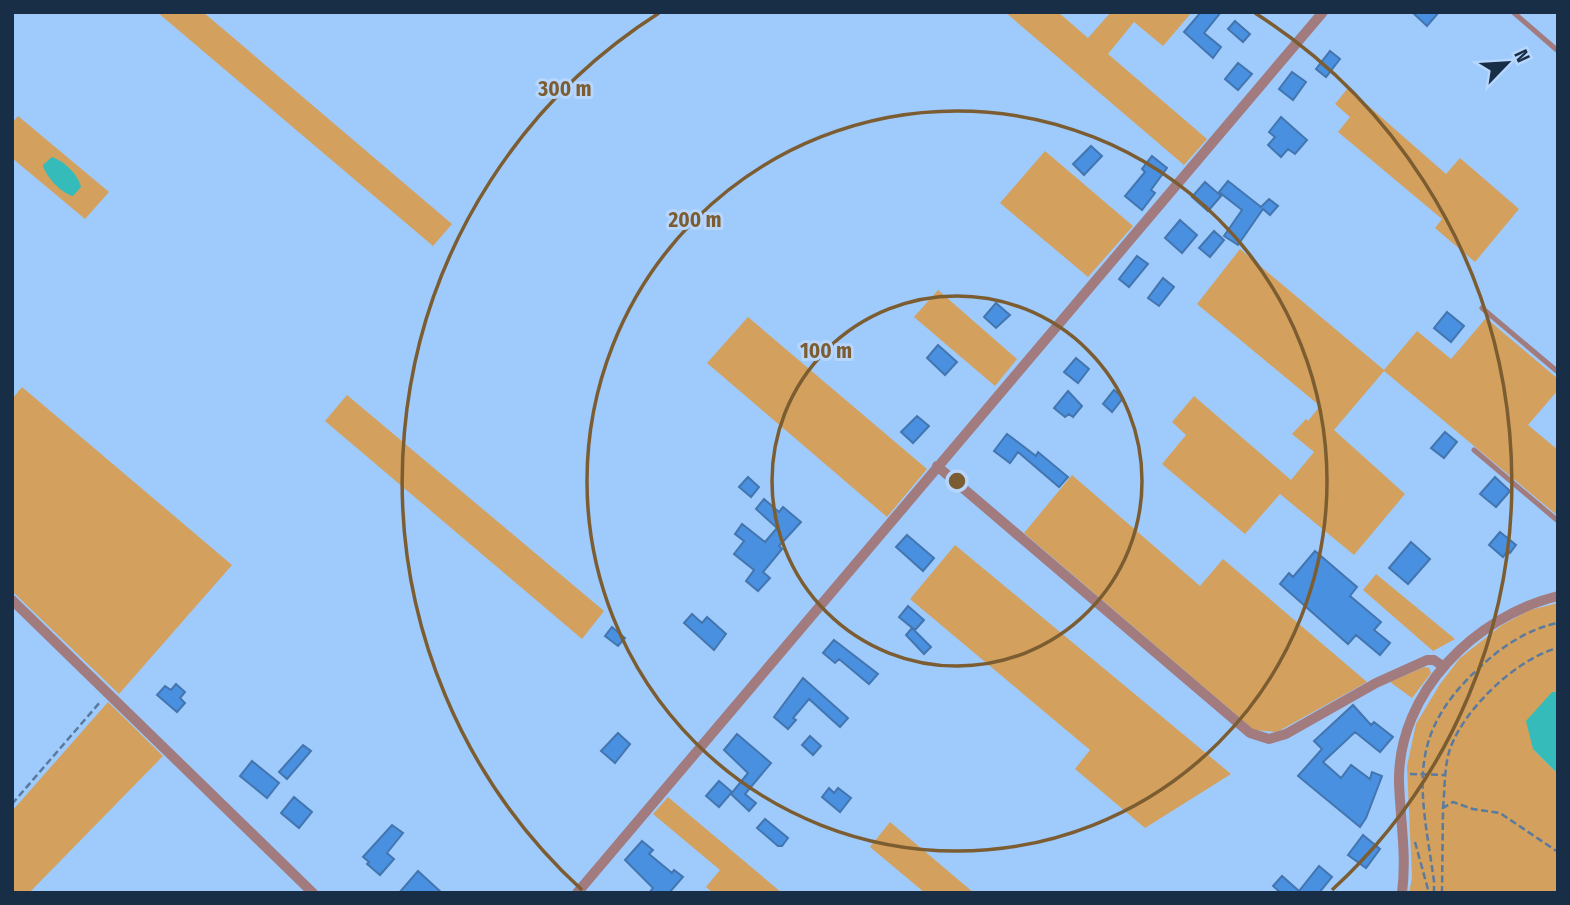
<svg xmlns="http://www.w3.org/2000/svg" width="1570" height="905" viewBox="0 0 1570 905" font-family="'Fira Sans Condensed',sans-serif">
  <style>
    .green { fill: #d3a15d }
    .water { fill: #35bcba }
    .building { fill: #4990e0; stroke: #4375af; stroke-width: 2 }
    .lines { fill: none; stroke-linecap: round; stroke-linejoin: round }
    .path { stroke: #5a7a9f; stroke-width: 2.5; stroke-dasharray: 7 3.5; stroke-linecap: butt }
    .lane { stroke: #a17b7e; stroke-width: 5 }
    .street { stroke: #a17b7e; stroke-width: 10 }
    .ring { fill: none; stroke: #7c5d32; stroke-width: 3.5 }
    .centre { fill: #7c5d32; stroke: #b6d6fd; stroke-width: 3.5 }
    .ring-label { font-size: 21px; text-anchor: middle; font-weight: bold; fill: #7c5d32; stroke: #b6d6fd; stroke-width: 6; stroke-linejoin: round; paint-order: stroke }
  </style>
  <rect width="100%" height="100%" fill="#9fcafc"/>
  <!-- green -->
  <path class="green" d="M157,12H203L452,224L433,246Z
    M1005,12H1058L1088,38L1111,12H1192L1163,46L1134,22L1108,54L1207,139L1184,165Z
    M1348,88L1446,174L1460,158L1519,209L1475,262L1435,228L1442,219L1338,132L1350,117L1335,104Z
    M18,116L109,192L85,219L12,158V123Z
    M1045,151L1133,226L1088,277L1000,203Z
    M1240,249L1384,370L1417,331L1451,359L1486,318L1558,379V390L1528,425L1558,450V516L1384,371L1334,430L1405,494L1354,555L1280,494L1245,534L1162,464L1186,435L1172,422L1194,396L1291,480L1314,452L1292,434L1306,419L1308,421L1320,406L1197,304Z
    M938,290L1017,359L995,386L914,317Z
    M748,317L927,469L887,517L707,363Z
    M22,387L232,565L119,694L12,591V399Z
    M347,395L604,611L582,639L325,421Z
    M1072,475L1200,586L1223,559L1367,682L1277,732L1254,730L1024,533Z
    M955,545L1231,774L1145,828L1075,769L1090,750L910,599Z
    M1376,574L1455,639L1433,651L1363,590Z
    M1558,603V692H1552L1533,749L1558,774V893H1409L1412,878L1407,766L1416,724L1440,684L1460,658L1502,625L1530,610Z
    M1424,667L1429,668L1431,673L1412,698L1390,682Z
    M108,702L163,756L29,893H12V811Z
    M668,797L782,893H713L706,887L720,870L653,814Z
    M890,822L974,893H925L870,847Z"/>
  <!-- water -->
  <path class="water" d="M52,157C64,161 78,174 81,187L73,196C62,194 45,176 43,165Z
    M1552,692H1558V774L1533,749L1526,721Z"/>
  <!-- building -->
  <path class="building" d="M1201,12H1221L1204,33L1221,47L1213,58L1184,32Z
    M1412,12H1439L1427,26Z
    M1235,21L1250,34L1243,42L1228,29Z
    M1330,51L1340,59L1326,77L1316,69Z
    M1238,63L1252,74L1238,90L1225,79Z
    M1292,72L1306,82L1293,100L1279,89Z
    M1281,117L1307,140L1295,154L1288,149L1281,157L1268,145L1275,137L1269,132Z
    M1091,146L1102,156L1084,175L1073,164Z
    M1152,156L1167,168L1151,190L1155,193L1142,210L1125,196L1145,172L1142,169Z
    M1228,181L1261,207L1269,199L1278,206L1270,215L1263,209L1238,245L1224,236L1242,210L1219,192Z
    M1205,182L1221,196L1208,211L1192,197Z
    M1180,220L1197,235L1182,253L1165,238Z
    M1214,231L1224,240L1210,257L1199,248Z
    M1137,256L1148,264L1129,287L1119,279Z
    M1163,278L1174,287L1159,306L1148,298Z
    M996,303L1010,315L996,328L984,317Z
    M1447,312L1464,326L1451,342L1434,328Z
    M938,345L957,362L945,375L927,358Z
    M1076,358L1089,369L1078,383L1064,372Z
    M1114,390L1123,398L1112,412L1103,404Z
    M1068,391L1082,406L1073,417L1069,414L1065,417L1054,408Z
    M917,416L929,426L913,443L901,432Z
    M1445,432L1457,442L1444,458L1431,448Z
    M1007,434L1036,456L1038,452L1068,477L1059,487L1018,452L1010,463L994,451Z
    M748,477L759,487L751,497L739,487Z
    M1495,477L1510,491L1496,507L1480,494Z
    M764,499L779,512L783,507L801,522L779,546L782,549L763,572L770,578L758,591L746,581L754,570L734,554L744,541L735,534L742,524L765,542L777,528L756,509Z
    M1500,532L1516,545L1510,553L1508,551L1503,557L1489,545Z
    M907,535L934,558L923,571L896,547Z
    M1411,542L1430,559L1408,584L1389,568Z
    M1315,551L1357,587L1350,596L1381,622L1374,630L1390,643L1380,655L1356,635L1348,644L1280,584L1289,573L1293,577Z
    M908,606L924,620L915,630L899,617Z
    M692,614L702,623L707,617L726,634L714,650L684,623Z
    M612,627L625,638L618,646L605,636Z
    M912,628L931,647L924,654L906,635Z
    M834,640L878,674L869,684L839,659L835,663L823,653Z
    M803,678L848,718L840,727L809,699L793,718L796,720L788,729L774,717Z
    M176,684L185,692L180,698L185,703L177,712L157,695L165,686L171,690Z
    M1353,705L1371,725L1374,722L1393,737L1380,752L1355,732L1323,762L1341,778L1351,765L1370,779L1372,772L1382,776L1366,818L1360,827L1298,776L1322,749L1314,741Z
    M618,733L630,744L615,763L601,751Z
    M737,734L771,763L745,794L756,803L749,811L731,794L748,773L724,750Z
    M810,736L821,746L813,755L802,745Z
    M303,745L311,751L287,779L279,772Z
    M252,761L279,783L267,798L240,776Z
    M719,781L732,792L719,807L706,796Z
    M829,788L834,793L838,788L851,798L840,812L822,797Z
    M294,797L312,812L299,828L281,813Z
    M765,819L788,838L782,846H778L757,828Z
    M392,825L403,833L387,853L394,859L380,875L367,864L369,862L363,857Z
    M1363,835L1380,849L1366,868L1348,855Z
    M642,841L653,850L649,854L672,873L674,870L683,877L669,893H649L653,888L625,860Z
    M1319,866L1332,877L1319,893H1281L1273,886L1282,876L1299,891Z
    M418,871L442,893H399Z"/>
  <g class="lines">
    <!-- path -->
    <path class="path" d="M1410,774L1445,775
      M12,804L101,701
      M1443,808C1445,788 1444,767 1450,749C1464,709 1517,658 1558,648
      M1415,842L1429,893
      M1434,893V881C1421,790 1404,737 1479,668C1501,647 1528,629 1558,623
      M1442,893L1443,808L1453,802L1473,809L1500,813L1558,852"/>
    <!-- lane -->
    <path class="lane" d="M1513,12L1558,51
      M1482,308L1558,372
      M1474,450L1558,521"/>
    <!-- street -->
    <path class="street" d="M937,466L1250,733L1269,739L1286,734L1376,683L1427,660H1434L1444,667
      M12,600L313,893
      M577,893L1323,12
      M1402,893C1407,855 1400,819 1399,781C1398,692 1476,616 1558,596"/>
  </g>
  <!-- distance rings -->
  <g class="ring">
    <circle cx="957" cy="481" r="185"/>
    <circle cx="957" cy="481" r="370"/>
    <path d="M582 890A555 555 0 0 1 659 13M1255 13A555 555 0 0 1 1332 890"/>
  </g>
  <circle cx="957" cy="481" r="10" class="centre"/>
  <g class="ring-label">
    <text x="565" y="96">300 m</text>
    <text x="695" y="227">200 m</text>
    <text x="826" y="358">100 m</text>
  </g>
  <!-- border -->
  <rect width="1570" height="905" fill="none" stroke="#182d46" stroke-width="28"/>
  <!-- north arrow -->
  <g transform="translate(1507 63) rotate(65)" stroke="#b6d6fd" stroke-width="5" paint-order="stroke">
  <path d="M0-5L12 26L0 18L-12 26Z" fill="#182d46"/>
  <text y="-10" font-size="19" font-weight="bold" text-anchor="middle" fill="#182d46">N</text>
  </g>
</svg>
